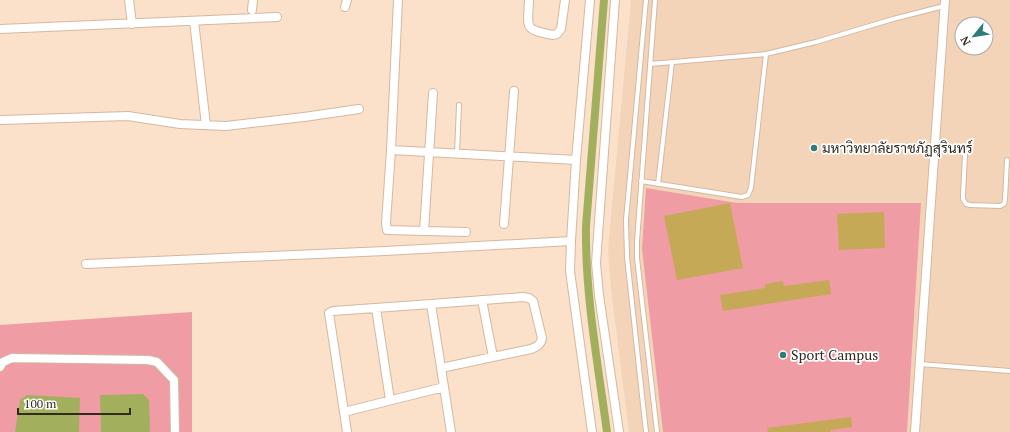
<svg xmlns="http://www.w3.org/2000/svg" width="1010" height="432" viewBox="0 0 1010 432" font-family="'PT Serif',Sarabun,serif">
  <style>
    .built { fill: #f4d4b8; fill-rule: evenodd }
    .green { fill: #ef9ca5 }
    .water { fill: #a2b05e }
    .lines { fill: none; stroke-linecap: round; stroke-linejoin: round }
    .canal { stroke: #a2b05e; stroke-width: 8 }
    .building { fill: #c5a956 }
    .lane-casing { stroke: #d2b9a2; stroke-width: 6 }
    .street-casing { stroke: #d2b9a2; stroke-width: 10 }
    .lane { stroke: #fff; stroke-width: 4 }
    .street { stroke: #fff; stroke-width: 8 }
    .poi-dot { fill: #327b7b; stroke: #fff; stroke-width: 1.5 }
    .labels { text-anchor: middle; stroke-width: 3.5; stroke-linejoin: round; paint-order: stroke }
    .poi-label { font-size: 14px; fill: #322920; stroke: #fff; text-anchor: start }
  </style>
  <rect width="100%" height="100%" fill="#fbe1c9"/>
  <!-- built -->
  <path class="built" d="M631,0H1010V432H629L611,290L608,249ZM962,24H986V48H962Z"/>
  <!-- green -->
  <path class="green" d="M646,188L737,203H921L907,432H663L642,249Z
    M192,312V432H0V325Z"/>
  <!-- water -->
  <path class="water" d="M143,394L149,400L150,432H101L100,395Z
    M27,395L80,398L79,432H15L20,400Z"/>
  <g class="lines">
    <!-- canal -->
    <path class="canal" d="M604,0L586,226C585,295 598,364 607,432"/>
  </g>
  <!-- building -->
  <path class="building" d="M730,203L743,268L677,280L664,216Z
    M884,212L885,248L839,250L837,214Z
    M829,280L831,294L723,311L720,295L765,288V284L783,281L784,286Z
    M851,417L852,427L830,430L831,432H768L767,428Z"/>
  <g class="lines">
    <defs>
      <path id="lane" d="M655,0L637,241V258L657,432
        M650,64L766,54L816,42L893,19L944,6
        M935,151H959L965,155L963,195V199L966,204L970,205L1000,206L1004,204L1005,200L1007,160
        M457,153L459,105
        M641,181L742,197L748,195L751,188L766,54
        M658,184L672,62
        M920,364L1010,371
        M646,432L627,257L626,220L646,0"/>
      <path id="street" d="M129,0L132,24
        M398,0L391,150L576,160
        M529,0C528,29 523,29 553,35L557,34L561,29L565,0
        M590,0L576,160L571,241L570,271L592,432
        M615,0L596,263L599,295L619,432
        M345,7L347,0
        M252,10L253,0
        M194,21L206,125
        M0,29L277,17
        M0,120L128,116L180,124L226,126L304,117L359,109
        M391,150L386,223L387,230L466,232
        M504,224L514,91
        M424,231L433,93
        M86,264L385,251L571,241
        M482,300L493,357
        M431,304L523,297L529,298L533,301L542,338C541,345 536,347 531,349L441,368
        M376,308L390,400
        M0,367L3,362L12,358L148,360L157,362L174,380L175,432
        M344,412L329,313L333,311L431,304L444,387
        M347,432L344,412L444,387L451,432
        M915,432L945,0"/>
    </defs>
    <!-- lane casing -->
    <use href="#lane" class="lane-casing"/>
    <!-- street casing -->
    <use href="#street" class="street-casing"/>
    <!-- lane -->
    <use href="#lane" class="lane"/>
    <!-- street -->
    <use href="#street" class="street"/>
  </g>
  <!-- markers -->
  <g class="poi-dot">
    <circle cx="814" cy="148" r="4"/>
    <circle cx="783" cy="355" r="4"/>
  </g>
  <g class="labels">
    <!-- poi labels -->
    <g class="poi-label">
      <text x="822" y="153">มหาวิทยาลัยราชภัฏสุรินทร์</text>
      <text x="791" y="360">Sport Campus</text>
    </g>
  </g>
  <!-- north arrow -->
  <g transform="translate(974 36) rotate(240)"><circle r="19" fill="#ffffff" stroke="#ada9a6"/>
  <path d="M0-3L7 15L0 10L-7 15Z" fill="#327b7b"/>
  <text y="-6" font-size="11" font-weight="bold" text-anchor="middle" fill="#322920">N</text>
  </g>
  <!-- scale -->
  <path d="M18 408v6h112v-6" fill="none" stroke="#322920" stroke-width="2"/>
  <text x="24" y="408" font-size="12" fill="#322920" stroke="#ffffff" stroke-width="3" paint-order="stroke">100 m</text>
</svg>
